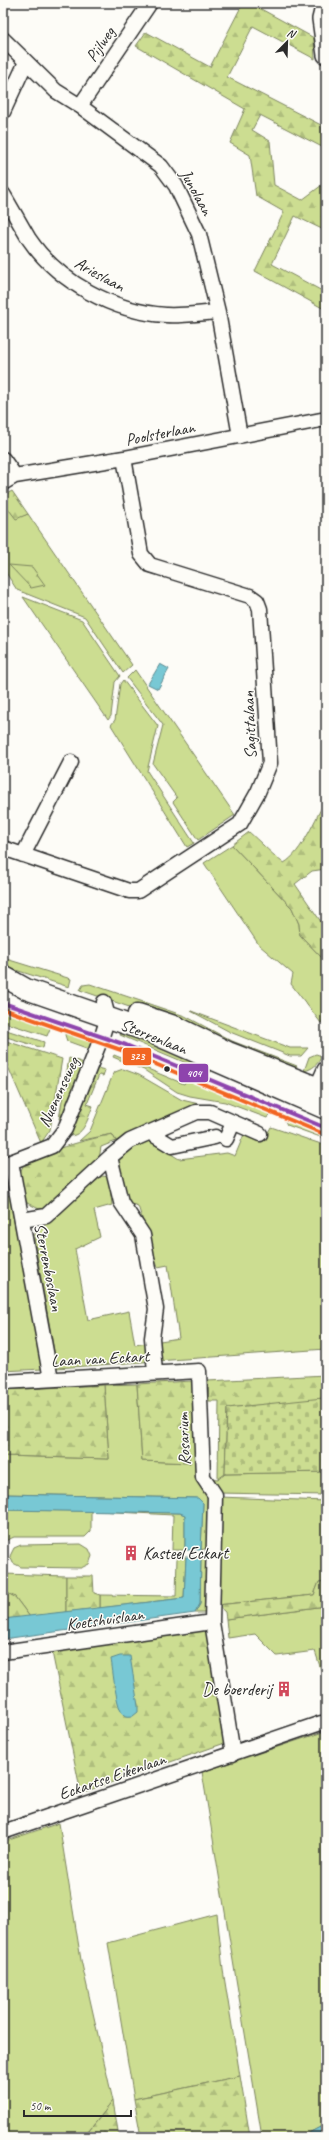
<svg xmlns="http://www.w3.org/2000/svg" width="329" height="2140" viewBox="0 0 329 2140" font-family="Caveat,sans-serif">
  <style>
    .grass { fill: #ccdd91; stroke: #7c845e }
    .forest { fill: url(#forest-firs); stroke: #7c845e }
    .cemetery { fill: url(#cemetery-stones); stroke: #7c845e }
    .water { fill: #78c8d4; stroke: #598990 }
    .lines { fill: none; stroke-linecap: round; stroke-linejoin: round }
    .minor-casing { stroke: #2b2b2b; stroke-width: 17 }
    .tertiary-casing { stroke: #2b2b2b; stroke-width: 20 }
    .secondary-casing { stroke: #2b2b2b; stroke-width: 23 }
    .minor { stroke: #fdfcf7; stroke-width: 14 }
    .tertiary { stroke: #fdfcf7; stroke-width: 17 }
    .secondary { stroke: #fdfcf7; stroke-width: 20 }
    .bus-1-casing { stroke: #fdfcf7; stroke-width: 7 }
    .bus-2-casing { stroke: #fdfcf7; stroke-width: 7 }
    .bus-1 { stroke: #8e44ad; stroke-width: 4 }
    .bus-2 { stroke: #f26522; stroke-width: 4 }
    .bus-dot { fill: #2b2b2b; stroke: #fdfcf7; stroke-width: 1.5 }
    .labels { text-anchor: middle; stroke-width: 3; stroke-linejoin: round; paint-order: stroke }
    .street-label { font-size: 17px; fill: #2b2b2b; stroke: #fdfcf7 }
    .poi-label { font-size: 17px; fill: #2b2b2b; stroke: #fdfcf7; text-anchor: start }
    .line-badge { stroke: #fdfcf7; stroke-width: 1.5 }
    .badge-label { font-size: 11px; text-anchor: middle; font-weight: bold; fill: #fff }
  </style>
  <defs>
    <pattern id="forest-firs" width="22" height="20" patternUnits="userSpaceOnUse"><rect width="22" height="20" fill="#ccdd91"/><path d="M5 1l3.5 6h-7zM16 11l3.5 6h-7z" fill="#afbe7d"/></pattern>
    <pattern id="cemetery-stones" width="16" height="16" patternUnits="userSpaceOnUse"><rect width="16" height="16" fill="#ccdd91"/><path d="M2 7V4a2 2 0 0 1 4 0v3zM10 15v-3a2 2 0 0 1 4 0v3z" fill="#afbe7d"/></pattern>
  </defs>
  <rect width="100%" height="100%" fill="#fdfcf7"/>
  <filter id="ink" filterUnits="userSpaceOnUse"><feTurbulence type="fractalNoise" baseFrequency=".025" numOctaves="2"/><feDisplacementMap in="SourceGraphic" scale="8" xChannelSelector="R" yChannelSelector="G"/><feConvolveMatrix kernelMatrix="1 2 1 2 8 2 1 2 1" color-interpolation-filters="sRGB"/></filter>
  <g filter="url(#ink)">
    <!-- grass -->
    <path class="grass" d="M3,502L16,518L28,514L132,665L123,673L85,617L17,590L3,568Z
      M23,597L82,620L120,676L115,682L111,716L108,720Z
      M135,670L235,815L198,840L173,802L177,798L153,764L163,725L127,678Z
      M123,680L158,726L147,771L194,843L187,847L111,725L115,720L120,684Z
      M232,845L292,908L299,924L300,935L326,962V1016L321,1023L291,984L293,974L259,945L204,863Z
      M3,958L71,979L69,987L3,966Z
      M90,984L185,1016L232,1041L297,1066L294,1073L138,1010L80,990L83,985Z
      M3,1011L51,1026L47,1036L3,1022Z
      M191,1011L290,1048H308L301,1056H290L230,1032Z
      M3,1029L44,1042L43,1048L3,1036Z
      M66,1031L92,1040L89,1049L67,1041L65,1035Z
      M121,1032L212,1066L210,1073L120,1035Z
      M316,1054L322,1056C318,1064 313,1069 304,1071L309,1057Z
      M114,1055L184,1084L187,1079L270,1113L267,1118L225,1102L190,1096L177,1092L144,1070L113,1057Z
      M123,1069L139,1075L182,1100L199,1104V1106L116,1141L112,1134L79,1141L90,1131L112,1077L115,1072Z
      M284,1119L326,1136V1139L287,1125Z
      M271,1127L324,1145L326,1167V1349L57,1368L34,1238L36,1231L102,1176L109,1177L112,1205L94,1210L100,1237L75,1249L88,1320L129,1311L135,1345L179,1338L168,1265L158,1267L138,1206L129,1203L117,1156L147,1139L179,1159L227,1153L235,1156L245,1132L264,1140Z
      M9,1195L43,1369L3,1371V1198Z
      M137,1384L142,1461L190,1463L183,1423L184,1418L194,1408L195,1474L209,1499L210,1547L201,1550L203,1503L197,1498L3,1494V1456L109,1459L104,1385Z
      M326,1472V1495L217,1493L208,1478L218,1479L225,1474Z
      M219,1497L326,1501V1581L319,1582L314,1595L217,1605Z
      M3,1510L91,1511V1531L85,1537H14L3,1542Z
      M98,1511L180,1513L185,1515V1550H172L173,1515Z
      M81,1544L89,1549L92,1556L89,1564L81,1568L21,1567L13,1563L10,1556L14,1548L21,1545Z
      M177,1557H186L184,1598L100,1608V1595L176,1596Z
      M201,1557L209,1559L206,1613H195L200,1604Z
      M3,1574L66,1576V1612L30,1617L15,1597L3,1591Z
      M326,1606V1685L315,1651L277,1656L255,1634L228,1638L226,1619Z
      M326,1731V2124L301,2137H262L202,1772Z
      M59,1823L81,1960L113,2101L84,2137H3V1842Z
      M217,1914L223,1970L240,2076L134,2099L108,1943Z"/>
    <!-- forest -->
    <path class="forest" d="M243,3H250L314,38L315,59L253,26L227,77L321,125L324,148L260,115L252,130L270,141L274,185L302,200L326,182V231L295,216L272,264L326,293V310L255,271L284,212L256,196L250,155L230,143L245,109L136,46L146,32L210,67Z
      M12,491L28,514L16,519L3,502V496Z
      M9,565L32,567L45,585L31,588Z
      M326,799V869L312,871L295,884L326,929V962L300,935L299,924L292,908L232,845L249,832C255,837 280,862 284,863C302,853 316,817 326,799Z
      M3,1040L62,1059L50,1130L41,1143L3,1055Z
      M69,1058L84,1063L62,1120L59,1119Z
      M97,1068L105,1070L103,1076L99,1075L87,1104L93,1106C88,1117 85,1135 70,1136Z
      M112,1134L116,1141L101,1147L98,1165L45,1209H39L25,1202C22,1190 16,1178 23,1166C32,1153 95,1138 112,1134Z
      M326,1375V1399L227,1408L225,1474L218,1479L219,1401H209L208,1381Z
      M192,1381L194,1408L184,1418L183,1423L190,1463L142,1461L137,1384Z
      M104,1385L109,1459L3,1456V1390Z
      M66,1576H93L94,1593L100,1595V1608L66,1612Z
      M326,1581V1606L226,1619L225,1612L217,1605L314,1595L319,1582Z
      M3,1591L15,1597L30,1617L3,1619Z
      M204,1628L210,1631L225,1743L81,1793L51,1647Z
      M240,2076L250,2137H141L134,2099Z
      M113,2101L119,2137H84L85,2136Z"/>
    <!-- cemetery -->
    <path class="cemetery" d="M323,1398L326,1399V1472L225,1474L227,1408Z"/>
    <!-- water -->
    <path class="water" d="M160,664L169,669L158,689L148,684Z
      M3,1494L198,1498L203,1503L201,1550H185V1515L180,1513L3,1510Z
      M186,1557H201L200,1604L195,1613L3,1639V1619L184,1598Z
      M120,1656H130L138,1706V1712L133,1716C130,1716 126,1717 124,1715C116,1710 113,1670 111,1659Z
      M326,2124V2137H301Z"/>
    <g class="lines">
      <defs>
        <path id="minor" d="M3,39L56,91L80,106L161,166L176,186L199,234L218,312L240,436
          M80,106L150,3
          M3,112L26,62
          M3,194C12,209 20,224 29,239C58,282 114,312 166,315C183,316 201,313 218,312
          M3,459L15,476
          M3,483L15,476L124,458L326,419
          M3,848L129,891H138L240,824L258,792L270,763L260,609L257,601L250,596L150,565L141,554L124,458
          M23,855L71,762
          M149,1132L172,1146L215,1137
          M226,1139L233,1123
          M110,1157L121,1202L143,1235L156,1309L152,1338L155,1372
          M11,1162L51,1379
          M3,1165L52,1146L65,1129L102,1036L108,1017L104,1002
          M22,1220L46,1216L110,1157L130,1141L196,1112H210L260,1134
          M3,1382L199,1371L203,1477L215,1495L212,1622L233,1754
          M3,1652L212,1622
          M3,1832L321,1723"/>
        <path id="tertiary" d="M325,3L321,19L326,55
          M320,1100L318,1088L326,1070"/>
        <path id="secondary" d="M3,976L26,989L152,1033L326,1109
          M138,1014L177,1027L228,1052L326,1091"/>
      </defs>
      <!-- minor casing -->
      <use href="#minor" class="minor-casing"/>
      <!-- tertiary casing -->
      <use href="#tertiary" class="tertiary-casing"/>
      <!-- secondary casing -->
      <use href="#secondary" class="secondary-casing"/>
      <!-- minor -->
      <use href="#minor" class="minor"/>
      <!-- tertiary -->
      <use href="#tertiary" class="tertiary"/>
      <!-- secondary -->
      <use href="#secondary" class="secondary"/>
      <defs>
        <path id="bus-1" d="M3,1003L126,1045L326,1128"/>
        <path id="bus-2" d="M3,1009L124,1051L324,1134"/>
      </defs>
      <!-- bus-1 casing -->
      <use href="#bus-1" class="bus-1-casing"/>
      <!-- bus-2 casing -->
      <use href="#bus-2" class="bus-2-casing"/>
      <!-- bus-1 -->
      <use href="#bus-1" class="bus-1"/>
      <!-- bus-2 -->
      <use href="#bus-2" class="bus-2"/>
    </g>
  </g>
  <!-- icons -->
  <defs>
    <symbol id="building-bare" viewBox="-9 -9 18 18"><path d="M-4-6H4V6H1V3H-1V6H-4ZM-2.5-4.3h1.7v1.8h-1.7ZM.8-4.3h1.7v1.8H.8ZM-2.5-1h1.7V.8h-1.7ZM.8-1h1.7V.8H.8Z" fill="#d1495b" stroke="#fdfcf7" stroke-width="2.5" paint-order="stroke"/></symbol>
  </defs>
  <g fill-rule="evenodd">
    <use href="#building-bare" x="120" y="1542" width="22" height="22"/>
    <use href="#building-bare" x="273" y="1678" width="22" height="22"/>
  </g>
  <!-- markers -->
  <circle class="bus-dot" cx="167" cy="1069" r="3.5"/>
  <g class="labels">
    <!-- street labels -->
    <g class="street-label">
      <text transform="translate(100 44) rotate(-56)" y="6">Pijlweg</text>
      <text transform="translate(197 192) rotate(61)" y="6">Junolaan</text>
      <text transform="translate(100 274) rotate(29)" y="6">Arieslaan</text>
      <text transform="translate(160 433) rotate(-11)" y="6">Poolsterlaan</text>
      <text transform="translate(249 725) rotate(-92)" y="6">Sagittalaan</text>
      <text transform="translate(154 1036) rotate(22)" y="6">Sterrenlaan</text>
      <text transform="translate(58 1092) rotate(-65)" y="6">Nuenenseweg</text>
      <text transform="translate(49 1267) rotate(79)" y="6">Sterrenboslaan</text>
      <text transform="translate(100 1358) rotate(-3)" y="6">Laan van Eckart</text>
      <text transform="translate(183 1439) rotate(-92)" y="6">Rosarium</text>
      <text transform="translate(105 1619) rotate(-8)" y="6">Koetshuislaan</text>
      <text transform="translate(112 1776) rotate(-19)" y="6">Eckartse Eikenlaan</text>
    </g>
    <!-- poi labels -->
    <g class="poi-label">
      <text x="143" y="1559">Kasteel Eckart</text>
      <text x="272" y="1695" text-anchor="end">De boerderij</text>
    </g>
  </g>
  <g class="line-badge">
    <rect x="122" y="1047" width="30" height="19" rx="4" fill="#f26522"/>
    <rect x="178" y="1063" width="31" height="20" rx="4" fill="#8e44ad"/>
  </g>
  <g class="badge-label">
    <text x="137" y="1060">323</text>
    <text x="194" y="1077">404</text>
  </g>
  <!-- margin -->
  <rect width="329" height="2140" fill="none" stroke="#fdfcf7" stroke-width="16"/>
  <rect x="8" y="8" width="313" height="2124" fill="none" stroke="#2b2b2b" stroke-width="1.5" filter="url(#ink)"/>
  <!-- north arrow -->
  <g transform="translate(287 42) rotate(23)" stroke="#fdfcf7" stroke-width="3" paint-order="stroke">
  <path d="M0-3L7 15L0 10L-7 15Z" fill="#2b2b2b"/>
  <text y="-6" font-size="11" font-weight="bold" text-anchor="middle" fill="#2b2b2b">N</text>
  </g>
  <!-- scale -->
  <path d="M24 2110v6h107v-6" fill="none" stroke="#2b2b2b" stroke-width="2"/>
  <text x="30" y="2110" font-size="12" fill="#2b2b2b" stroke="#fdfcf7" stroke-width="3" paint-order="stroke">50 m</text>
</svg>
